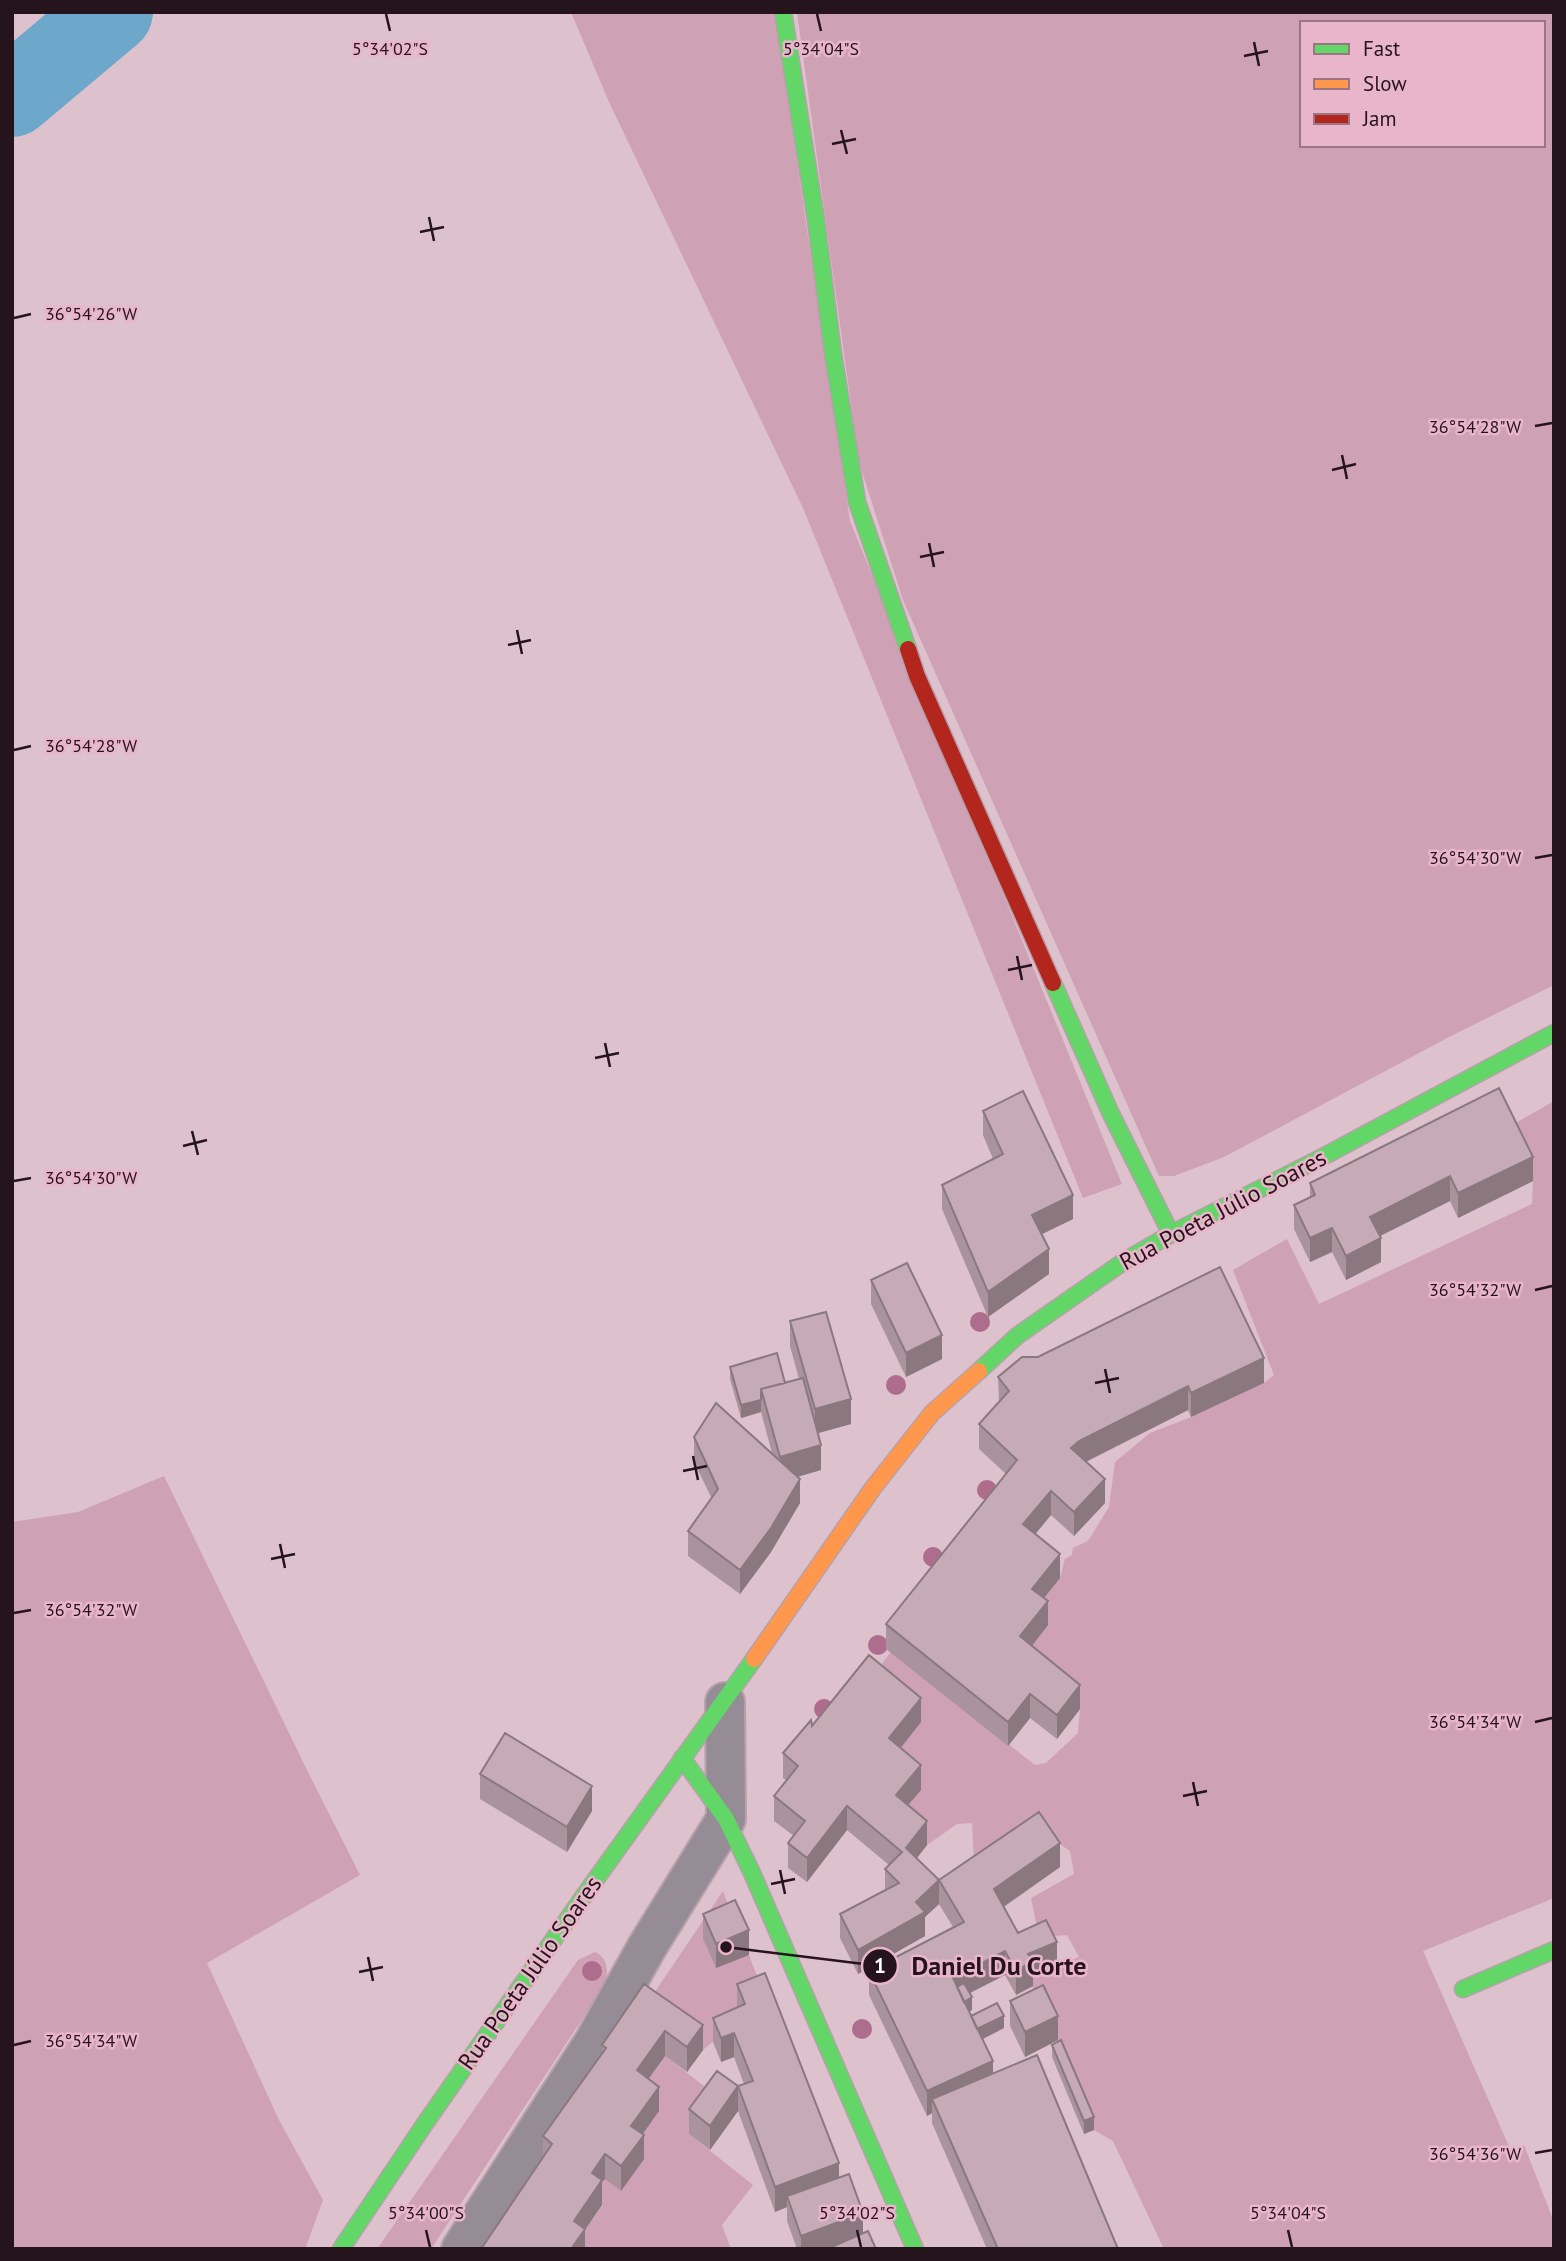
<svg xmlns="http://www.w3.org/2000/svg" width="1566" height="2261" viewBox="0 0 1566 2261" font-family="'PT Sans',sans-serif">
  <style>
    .green { fill: #cfa1b4; fill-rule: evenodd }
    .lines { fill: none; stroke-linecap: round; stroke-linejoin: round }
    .river { stroke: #6da8cb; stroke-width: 82 }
    .street-casing { stroke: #b6a1aa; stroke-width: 42 }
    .fast-casing { stroke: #b6a1aa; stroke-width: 19 }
    .slow-casing { stroke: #b6a1aa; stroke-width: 19 }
    .jam-casing { stroke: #b6a1aa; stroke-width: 19 }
    .street { stroke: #958c95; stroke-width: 38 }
    .fast { stroke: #63d668; stroke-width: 16 }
    .slow { stroke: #ff974d; stroke-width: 16 }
    .jam { stroke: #b3261e; stroke-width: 16 }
    .tree { fill: #af6d8d }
    .wall { fill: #aa939d }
    .shaded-wall { fill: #8b787f }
    .building { fill: #c6abb6; stroke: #8b787f; stroke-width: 2 }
    .ticks { fill: none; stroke: #26141c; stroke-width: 2.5 }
    .labels { text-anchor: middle; stroke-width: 5; stroke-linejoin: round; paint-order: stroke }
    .street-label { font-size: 24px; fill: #26141c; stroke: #e9b5ca }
    .ticks-label { font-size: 18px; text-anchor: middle; fill: #26141c; stroke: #e9b5ca; stroke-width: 5; stroke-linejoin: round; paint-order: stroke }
    .leader { fill: none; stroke: #26141c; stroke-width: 2.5 }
    .callout-dot { fill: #26141c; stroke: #e9b5ca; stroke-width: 2.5 }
    .mark-label { font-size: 21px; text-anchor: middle; font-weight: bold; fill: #fff }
    .callout-label { font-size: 26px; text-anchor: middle; font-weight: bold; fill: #26141c; stroke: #e9b5ca; stroke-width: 5; stroke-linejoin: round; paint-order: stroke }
  </style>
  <rect width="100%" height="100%" fill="#ddc1cc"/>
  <!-- green -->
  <path class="green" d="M571,12H775L850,521L1122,1184L1083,1198L803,508L609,102Z
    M797,12H1554V985L1449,1037L1224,1157L1174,1176H1159L903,600L859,462ZM1302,23H1543V145H1302Z
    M1554,1101V1898L1423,1951L1515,2160L1524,2145L1554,2222V2249H1164L1113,2141L1094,2130L1058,2040L1028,1978L1079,1957L1067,1935L1039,1937L1031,1898L1074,1874L1070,1851L1036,1828L975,1882L972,1823L957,1824L927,1845L896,1819L889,1762L869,1680L891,1652L1035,1765L1046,1763L1078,1733L1080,1709L1020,1661L1032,1613L1060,1578L1065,1559L1072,1555L1073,1548L1088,1541L1109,1507L1115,1462L1150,1433L1191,1417L1264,1383L1274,1375L1233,1270L1287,1239L1319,1304L1532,1204L1533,1181L1507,1128Z
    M164,1476L306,1768L360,1875L207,1963L279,2120L323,2200L305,2249H12V1522L78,1512Z
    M723,1891L735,1925L703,1939L716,1968L749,1955L765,1997L703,2050L644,2008Z
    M595,1952C608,1958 608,1970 606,1983L431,2249H377L578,1960Z
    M665,2056L717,2096L689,2134L753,2185L722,2225L731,2249H579L574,2246L603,2205L591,2197L605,2179L637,2095Z"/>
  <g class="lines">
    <!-- river -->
    <path class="river" d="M12,96L112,12"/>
    <defs>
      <path id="street" d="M461,2249L594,2042L647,1947L726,1819L725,1702"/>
      <path id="fast" d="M783,12L816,220L833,354L857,502L908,649
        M1053,983L1111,1114L1171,1234
        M979,1371L1017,1336L1123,1262L1171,1234L1315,1161L1554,1033
        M682,1758L726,1819L752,1873L915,2249
        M1463,1989L1554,1950
        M341,2249L424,2125L586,1893L754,1659"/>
      <path id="slow" d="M754,1659L873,1488L932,1413L979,1371"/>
      <path id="jam" d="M908,649L917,676L1053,983"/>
    </defs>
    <!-- street casing -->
    <use href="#street" class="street-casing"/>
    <!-- fast casing -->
    <use href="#fast" class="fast-casing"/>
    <!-- slow casing -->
    <use href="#slow" class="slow-casing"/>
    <!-- jam casing -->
    <use href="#jam" class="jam-casing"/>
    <!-- street -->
    <use href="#street" class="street"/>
    <!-- fast -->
    <use href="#fast" class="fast"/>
    <!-- slow -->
    <use href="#slow" class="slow"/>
    <!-- jam -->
    <use href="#jam" class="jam"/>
  </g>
  <!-- trees -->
  <g class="tree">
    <circle cx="980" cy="1322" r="10"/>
    <circle cx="896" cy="1385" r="10"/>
    <circle cx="987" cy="1490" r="10"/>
    <circle cx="933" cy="1557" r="10"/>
    <circle cx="878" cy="1645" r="10"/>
    <circle cx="824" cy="1709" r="10"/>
    <circle cx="592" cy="1971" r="10"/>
    <circle cx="862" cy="2029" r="10"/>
  </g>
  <!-- wall -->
  <path class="wall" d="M1499,1088L1533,1181L1458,1218L1450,1201L1380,1236L1381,1262L1346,1280L1332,1252L1310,1262L1294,1229V1205L1310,1198V1183Z
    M983,1111L1073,1219L1042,1234L1049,1274L988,1317L942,1209V1185L993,1159L983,1135Z
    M871,1280L942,1359L906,1377L871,1304Z
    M790,1321L851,1424L818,1433L821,1470L798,1476L800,1503L771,1552L740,1594L688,1556V1531L712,1499L694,1462V1437L772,1453L761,1412L741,1418L730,1379V1367L785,1383L799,1379L790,1346Z
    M998,1377L1264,1383L1191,1417L1188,1410L1086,1462L1105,1503L1074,1536L1051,1515L1035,1534L1060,1578L1044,1598L1048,1625L1032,1646L1080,1709L1057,1739L1030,1718L1008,1746L886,1649V1624L1006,1474L979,1449V1424L999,1403Z
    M921,1722L901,1748L921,1790L908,1805L927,1845L917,1858L939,1880L1060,1867L1004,1907L1018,1933L1057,1966L1033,1976V1986L1016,1995L1005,1975L970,1993L972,2010L969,2011L971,2016L1004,2028L982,2039L993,2074L1118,2249H987L932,2123V2113L927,2116L869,1995V1971L953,1927L939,1904L925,1917V1936L858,1974L840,1938V1914L885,1891V1869L889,1865L847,1830L807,1882L788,1868V1843L794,1836L774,1821V1796L787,1781L783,1778V1753L812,1726Z
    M480,1774L592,1811L567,1852L480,1799Z
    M703,1914L749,1955L716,1968L703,1939Z
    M644,1984L703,2050L687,2072L665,2056L648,2079L659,2111L643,2134L644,2159L621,2191L605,2179L602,2182V2205L585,2230V2249L543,2158V2136L602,2055V2045Z
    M737,1984L839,2177L863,2233L876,2249H797L787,2221V2207L775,2212L738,2111L710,2150L689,2134V2109L744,2084L734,2057L721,2062L713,2042V2018L737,2008Z
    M1010,2001L1058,2040L1025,2057L1010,2026Z
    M1052,2045L1094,2130L1084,2134L1052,2057Z"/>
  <!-- shaded-wall -->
  <path class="shaded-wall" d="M1533,1157V1181L1458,1218V1193Z
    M1450,1176V1201L1370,1241V1217Z
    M1073,1195V1219L1032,1239V1215Z
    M1332,1228V1252L1310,1262V1238Z
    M1381,1238V1262L1346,1280V1256Z
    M1049,1249V1274L988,1317V1292Z
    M942,1335V1359L906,1377V1353Z
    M1264,1358V1383L1191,1417V1393Z
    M1188,1386V1410L1079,1465L1071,1448L1079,1441Z
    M851,1399V1424L815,1434V1409Z
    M761,1400V1412L741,1418V1405Z
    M821,1445V1470L780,1482V1457Z
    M800,1479V1503L771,1552L740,1594V1570Z
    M1105,1479V1503L1074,1536V1512Z
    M1051,1491V1515L1023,1549V1524Z
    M1060,1554V1578L1032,1613V1589Z
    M1048,1601V1625L1020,1661V1636Z
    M1080,1685V1709L1057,1739V1715Z
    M1030,1694V1718L1008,1746V1722Z
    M921,1698V1722L889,1762V1738Z
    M921,1765V1790L896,1819V1795Z
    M592,1786V1811L567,1852V1827Z
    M847,1806V1830L807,1882V1858Z
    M927,1821V1845L906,1872V1848Z
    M1060,1843V1867L994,1913V1889Z
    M939,1880V1904L925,1917V1936L858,1974V1950L916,1902Z
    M749,1930V1955L716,1968V1944Z
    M1057,1942V1966L1033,1976V1986L1016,1995V1971L1028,1954Z
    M1005,1951V1975L958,1999L953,1978Z
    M972,1997V2010L960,2016V2004Z
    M1004,2016V2028L973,2044V2031Z
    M1058,2016V2040L1025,2057V2032Z
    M703,2025V2050L687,2072V2047Z
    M665,2031V2056L637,2095V2070Z
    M734,2033V2057L721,2062V2038Z
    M993,2061V2085L932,2099V2113L927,2116V2091Z
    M738,2086V2111L710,2150V2126Z
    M659,2087V2111L631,2150V2126Z
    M1094,2117V2130L1084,2134V2121Z
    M644,2135V2159L621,2191V2166Z
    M605,2154V2179L602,2182V2205L585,2230V2249H571L574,2221L592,2173Z
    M839,2163V2187L787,2196V2207L775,2212V2187Z
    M863,2213V2237L832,2249H801V2236Z"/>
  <!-- building -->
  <path class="building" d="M1499,1088L1533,1157L1458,1193L1450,1176L1370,1217L1381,1238L1346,1256L1332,1228L1310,1238L1294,1205L1315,1195L1310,1183Z
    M1023,1091L1073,1195L1032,1215L1049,1249L988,1292L942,1185L1003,1154L983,1111Z
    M907,1263L942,1335L906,1353L871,1280Z
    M1220,1267L1264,1358L1191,1393L1188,1386L1079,1441L1071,1448L1105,1479L1074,1512L1051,1491L1023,1524L1060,1554L1032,1589L1048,1601L1020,1636L1080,1685L1057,1715L1030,1694L1008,1722L886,1624L1017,1460L979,1424L1009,1391L998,1377L1022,1357H1038Z
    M826,1312L851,1399L815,1409L790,1321Z
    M777,1353L785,1383L761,1389V1400L741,1405L730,1367Z
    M803,1378L821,1445L780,1457L761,1389Z
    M716,1403L800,1479L771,1528L740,1570L688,1531L718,1489L694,1437Z
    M869,1655L921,1698L889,1738L921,1765L896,1795L927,1821L906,1848L939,1880L916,1902L925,1912L858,1950L840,1914L899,1883L885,1869L902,1852L847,1806L807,1858L788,1843L805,1821L774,1796L798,1766L783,1753L811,1720L812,1726Z
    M505,1733L592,1786L567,1827L480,1774Z
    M1039,1812L1060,1843L994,1889L1018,1933L1046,1920L1057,1942L1028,1954L1033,1961L1016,1971L1005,1951L953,1978L993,2061L927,2091L869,1971L964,1922L939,1880Z
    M735,1900L749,1930L716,1944L703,1914Z
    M765,1973L839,2163L775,2187L738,2086L753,2081L734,2033L721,2038L713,2018L745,2004L737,1984Z
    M964,1983L972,1997L964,2002L957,1987Z
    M644,1984L703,2025L687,2047L665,2031L637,2070L659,2087L631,2126L644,2135L621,2166L605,2154L592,2173L602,2180L574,2221L585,2229L571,2249H481L552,2144L543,2136L606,2048L602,2045Z
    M1043,1985L1058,2016L1025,2032L1010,2001Z
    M997,2003L1004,2016L977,2029L971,2016Z
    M1061,2040L1094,2117L1084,2121L1052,2045Z
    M1037,2055L1118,2249H998L932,2099Z
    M717,2071L738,2086L710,2126L689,2109Z
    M849,2174L863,2213L801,2236L787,2196Z
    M868,2231L876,2249H827Z"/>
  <!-- ticks -->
  <path class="ticks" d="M386,14L390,31M817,14L821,31M1254,42L1259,66M1244,56L1268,51M841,130L847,154M832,144L856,139M429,217L434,241M420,232L444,227M14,318L31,314M1535,426L1552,423M1342,455L1347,479M1332,470L1356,464M929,543L934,567M920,557L944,552M517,630L522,654M508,645L531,640M14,750L31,746M1535,858L1552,855M1017,956L1022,980M1008,970L1032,965M605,1043L610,1067M595,1058L619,1053M192,1131L198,1155M183,1146L207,1140M14,1181L31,1178M1535,1290L1552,1286M1105,1369L1110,1393M1095,1383L1119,1378M693,1456L698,1480M683,1471L707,1466M280,1544L285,1568M271,1559L295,1554M14,1613L31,1610M1535,1722L1552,1718M1193,1782L1198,1806M1183,1796L1207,1791M780,1870L785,1894M771,1884L795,1879M368,1957L373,1981M359,1972L383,1967M14,2045L31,2041M1535,2153L1552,2150M426,2230L430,2247M857,2230L861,2247M1288,2230L1292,2247"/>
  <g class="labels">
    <!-- street labels -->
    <g class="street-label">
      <text transform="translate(1223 1210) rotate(-28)" y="8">Rua Poeta Júlio Soares</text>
      <text transform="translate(530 1973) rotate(-55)" y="8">Rua Poeta Júlio Soares</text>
    </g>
  </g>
  <g class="ticks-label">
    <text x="390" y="55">5°34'02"S</text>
    <text x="821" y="55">5°34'04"S</text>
    <text x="91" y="320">36°54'26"W</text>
    <text x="1475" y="433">36°54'28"W</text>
    <text x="91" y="752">36°54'28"W</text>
    <text x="1475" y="864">36°54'30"W</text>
    <text x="91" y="1184">36°54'30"W</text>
    <text x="1475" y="1296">36°54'32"W</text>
    <text x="91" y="1616">36°54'32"W</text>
    <text x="1475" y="1728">36°54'34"W</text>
    <text x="91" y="2047">36°54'34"W</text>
    <text x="1475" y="2160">36°54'36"W</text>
    <text x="426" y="2219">5°34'00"S</text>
    <text x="857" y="2219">5°34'02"S</text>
    <text x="1288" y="2219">5°34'04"S</text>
  </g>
  <!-- callouts -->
  <path class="leader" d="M726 1947L880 1966"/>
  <g class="callout-dot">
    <circle cx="726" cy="1947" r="7"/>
    <circle cx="880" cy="1966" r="18"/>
  </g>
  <g class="mark-label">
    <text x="880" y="1973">1</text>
  </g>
  <g class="callout-label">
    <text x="999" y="1975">Daniel Du Corte</text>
  </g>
  <!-- border -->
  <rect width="1566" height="2261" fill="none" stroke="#26141c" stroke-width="28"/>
  <!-- legend -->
  <rect x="1300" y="21" width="245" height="126" fill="#e9b5ca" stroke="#9b7584" stroke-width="2"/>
  <rect x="1314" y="44" width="35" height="10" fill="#63d668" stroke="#9b7584" stroke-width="2"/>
  <text x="1363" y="56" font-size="21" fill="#26141c">Fast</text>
  <rect x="1314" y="79" width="35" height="10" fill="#ff974d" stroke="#9b7584" stroke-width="2"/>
  <text x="1363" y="91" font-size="21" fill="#26141c">Slow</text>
  <rect x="1314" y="114" width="35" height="10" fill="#b3261e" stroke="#9b7584" stroke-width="2"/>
  <text x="1363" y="126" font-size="21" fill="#26141c">Jam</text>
</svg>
